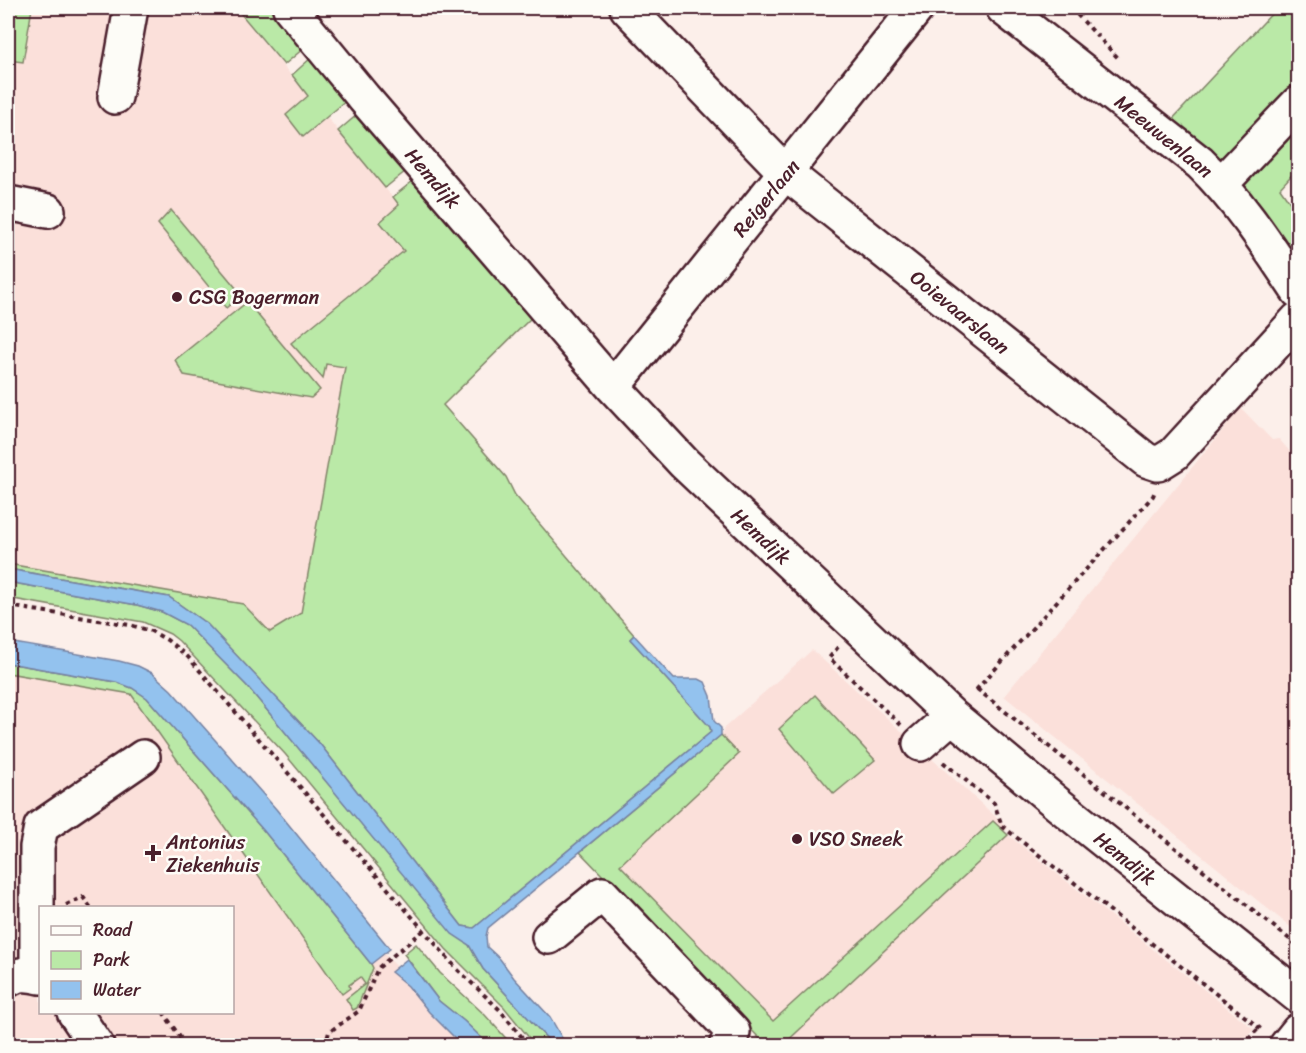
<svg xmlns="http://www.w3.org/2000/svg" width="1306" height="1053" viewBox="0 0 1306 1053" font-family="Sriracha,sans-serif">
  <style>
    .built { fill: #fbe0da; fill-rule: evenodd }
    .green { fill: #bae9a7; stroke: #828469; stroke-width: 1.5 }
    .water { fill: #93c2ee; stroke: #7681a0; stroke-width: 1.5 }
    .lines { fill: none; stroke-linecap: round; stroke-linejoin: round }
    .minor-casing { stroke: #4a1f2b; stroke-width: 38 }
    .path { stroke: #4a1f2b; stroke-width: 4; stroke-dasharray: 4.5 4.5; stroke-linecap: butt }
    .minor { stroke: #fdfcf7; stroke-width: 33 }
    .poi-dot { fill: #4a1f2b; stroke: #fdfcf7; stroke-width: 2 }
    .labels { text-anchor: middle; stroke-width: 5; stroke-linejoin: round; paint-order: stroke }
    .street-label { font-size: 20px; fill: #4a1f2b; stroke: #fdfcf7 }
    .poi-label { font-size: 20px; fill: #4a1f2b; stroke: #fdfcf7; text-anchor: start }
  </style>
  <rect width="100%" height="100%" fill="#fcefea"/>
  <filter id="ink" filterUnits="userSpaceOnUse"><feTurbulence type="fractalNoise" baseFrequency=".0167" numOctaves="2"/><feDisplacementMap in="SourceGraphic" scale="12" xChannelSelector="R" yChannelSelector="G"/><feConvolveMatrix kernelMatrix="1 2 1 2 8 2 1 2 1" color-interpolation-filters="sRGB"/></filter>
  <g filter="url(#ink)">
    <!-- built -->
    <path class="built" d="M8,8H236L308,96L286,115L303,137L327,117L399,205L404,251L291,343L322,379L326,364L345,366L302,613L270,632L243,604L8,564Z
      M1241,408L1272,440L1279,439L1298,461V933L1004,696Z
      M812,650L1008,828L774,1043L583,851L721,738L724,728Z
      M8,652L138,678L379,949L477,1045H8V951L17,944L8,931ZM40,908H232V1012H40Z
      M1008,835L1254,1029L1239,1046H782Z"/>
    <!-- green -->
    <path class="green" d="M8,8H32L23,62L8,60Z
      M236,8H271L304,48L284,65Z
      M1277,8H1298V84L1220,166L1168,124Z
      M312,57L347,100L303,137L286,115L308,96L292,75Z
      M358,114L406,171L385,188L338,131Z
      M1298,120V168L1280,188L1298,214V258L1240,184Z
      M413,181L533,316L443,405L506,477L515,495L634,635L630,639L710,727L711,732L474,928L462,926L320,744L207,624L169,597L8,569V564L243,604L270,632L301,613L345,367L326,364L323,379L291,343L404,251L380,222L399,205L393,197Z
      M171,210L242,295L226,308L158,224Z
      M247,302L320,390L311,398L184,375L175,360Z
      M8,582L137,605L162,612L187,625L247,686L452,933L469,945L483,969L553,1045H535L504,1007L446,949L285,754L179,641L170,634L143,622L8,598Z
      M8,663L116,682L132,688L147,698L264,831L371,964L373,968L357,1008L353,1010L346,999L365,984L360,977L349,985L350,988L342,994L131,694L8,673Z
      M815,695L875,760L834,794L779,729Z
      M721,735L739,754L620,865L773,1021L993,821L1008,835L782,1046L766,1045L580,852Z
      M416,944L440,973L485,1015L512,1045H489L464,1021L439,1001L404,954Z"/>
    <!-- water -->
    <path class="water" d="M8,569L169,597L207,624L320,744L462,926L474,928L711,732L710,727L630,639L634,635L674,679H699L705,682L711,696L714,721L721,728V735L488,928L486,936L487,947L500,959L514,978L550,1017L566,1045H553L483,969L469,945L452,934L247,686L187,625L162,612L137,605L8,582Z
      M8,642L119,661L138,666L152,673L171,690L276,809L390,949L371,964L264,831L147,698L132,688L116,682L8,663Z
      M407,959L439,1001L464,1021L489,1045H462L429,1012L408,986L391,972Z"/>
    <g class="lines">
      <defs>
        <path id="minor" d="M290,8L364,98L613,387L684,463L952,716L1059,805L1298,996
          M627,8L786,173L1146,460L1158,464L1174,454L1298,319
          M1003,8L1200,163C1239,201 1268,246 1298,291
          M115,97L131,8
          M1221,184L1298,103
          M8,203L48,211
          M613,387L917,8
          M920,744L952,716
          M549,937L602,894L733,1032L726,1046
          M37,976V847L41,827L143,757
          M8,980C18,973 28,974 40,977
          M74,1012L97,1046
          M1286,1046L1298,1031"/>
      </defs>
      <!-- minor casing -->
      <use href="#minor" class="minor-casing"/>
      <!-- path -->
      <path class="path" d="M1071,8L1120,60
        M8,606L130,625L151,631L167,640L188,657L457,969L500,1010L529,1046
        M838,647L829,658L901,725
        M977,689L1298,946
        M976,690L1153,496L1155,491
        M943,762L994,803L1002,826L1262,1030
        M66,905L83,897L91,908
        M163,1012L186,1046
        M325,1046L329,1032L359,1011L378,968L423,931
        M1242,1046L1259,1028"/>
      <!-- minor -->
      <use href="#minor" class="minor"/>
    </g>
  </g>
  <!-- markers -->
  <g class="poi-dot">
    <circle cx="177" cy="297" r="6"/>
    <circle cx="797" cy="839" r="6"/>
    <path d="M150 844h6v6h6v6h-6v6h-6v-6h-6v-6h6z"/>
  </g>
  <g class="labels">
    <!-- street labels -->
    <g class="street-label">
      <text transform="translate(1164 136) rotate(39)" y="7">Meeuwenlaan</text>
      <text transform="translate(433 178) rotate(49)" y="7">Hemdijk</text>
      <text transform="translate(766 198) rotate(-51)" y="7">Reigerlaan</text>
      <text transform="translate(960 312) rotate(39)" y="7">Ooievaarslaan</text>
      <text transform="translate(761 536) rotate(43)" y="7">Hemdijk</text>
      <text transform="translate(1125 858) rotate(39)" y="7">Hemdijk</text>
    </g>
    <!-- poi labels -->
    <g class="poi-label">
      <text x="189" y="304">CSG Bogerman</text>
      <text x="809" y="846">VSO Sneek</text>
      <text x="166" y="849">Antonius<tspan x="166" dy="23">Ziekenhuis</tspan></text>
    </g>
  </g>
  <!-- margin -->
  <rect width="1306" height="1053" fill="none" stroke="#fdfcf7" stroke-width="30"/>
  <rect x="15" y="15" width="1276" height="1023" fill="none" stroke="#4a1f2b" stroke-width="2" filter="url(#ink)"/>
  <!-- legend -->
  <rect x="39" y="906" width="195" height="108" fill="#fdfcf7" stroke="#b5a4a5" stroke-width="1.5"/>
  <rect x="51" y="926" width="30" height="9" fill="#fdfcf7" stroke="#b5a4a5" stroke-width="1.5"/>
  <text x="93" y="936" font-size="18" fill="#4a1f2b">Road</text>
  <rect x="51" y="951" width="30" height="18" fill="#bae9a7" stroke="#b5a4a5" stroke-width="1.5"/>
  <text x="93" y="966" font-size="18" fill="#4a1f2b">Park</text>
  <rect x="51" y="981" width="30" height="18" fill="#93c2ee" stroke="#b5a4a5" stroke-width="1.5"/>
  <text x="93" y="996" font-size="18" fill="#4a1f2b">Water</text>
</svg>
